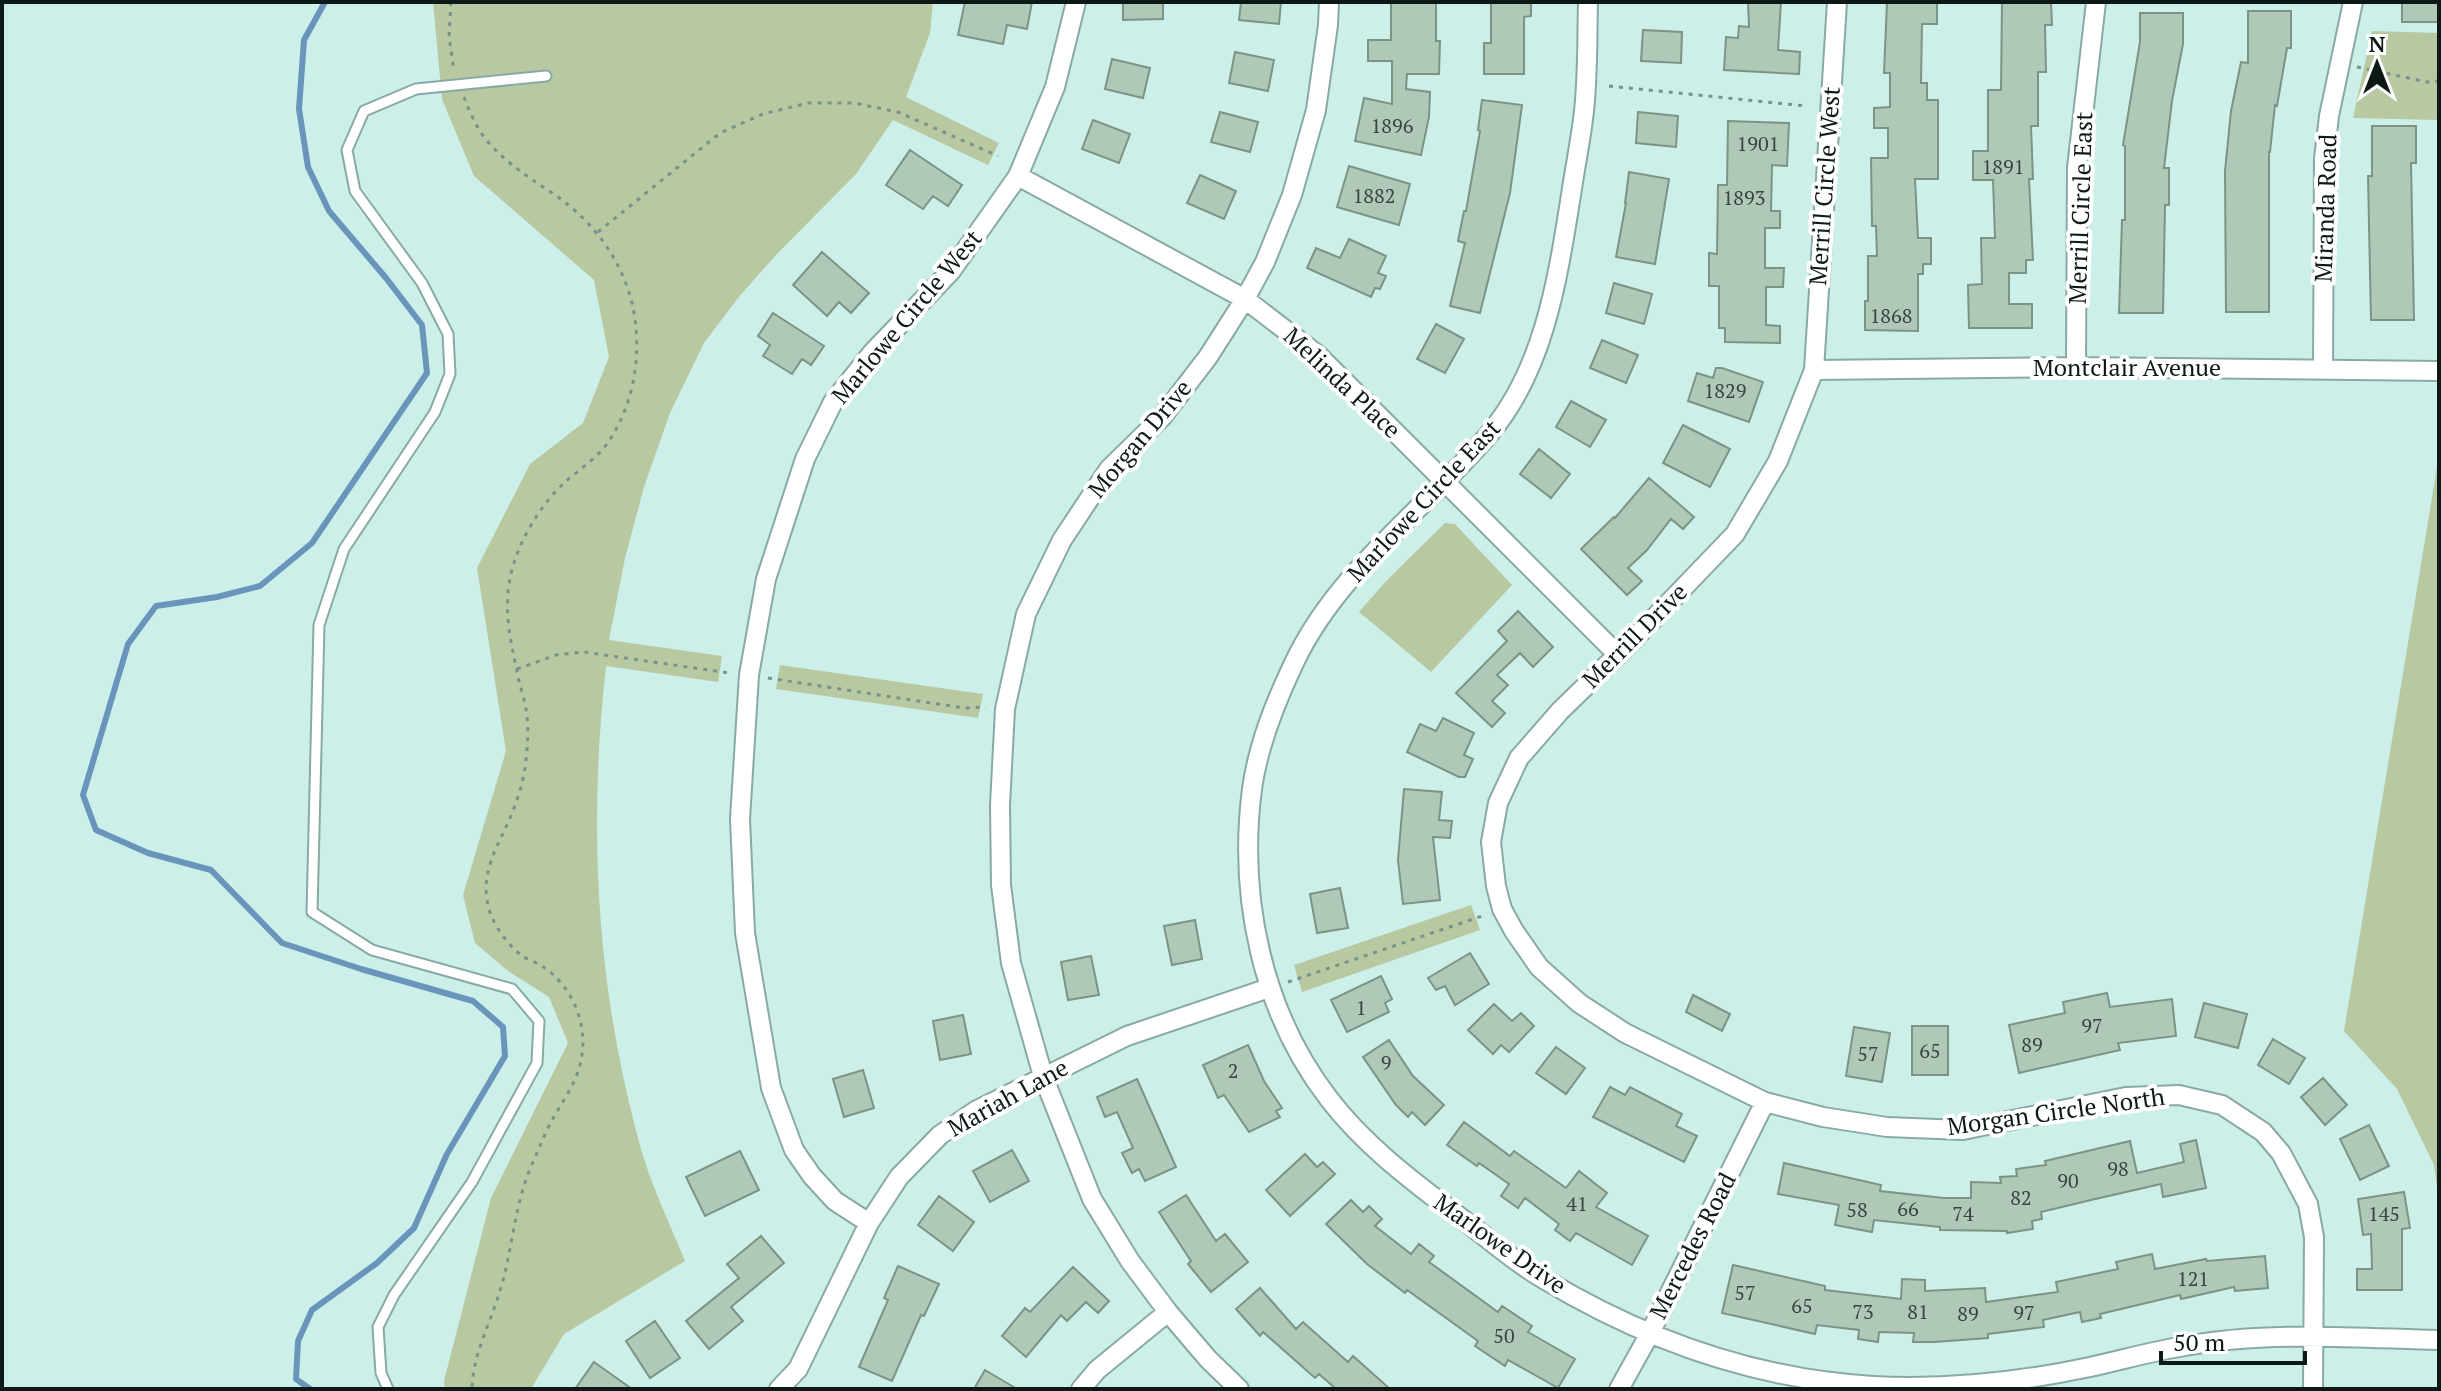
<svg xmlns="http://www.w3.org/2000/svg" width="2441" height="1391" viewBox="0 0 2441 1391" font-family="'PT Serif',serif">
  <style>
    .green { fill: #b8c8a0 }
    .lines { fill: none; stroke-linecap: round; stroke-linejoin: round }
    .stream { stroke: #6995bb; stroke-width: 6 }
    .building { fill: #afc8b7; stroke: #7c9484; stroke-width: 2 }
    .lane-casing { stroke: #89a9a5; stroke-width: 13 }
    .street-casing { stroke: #89a9a5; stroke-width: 22 }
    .path { stroke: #79928e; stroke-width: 3; stroke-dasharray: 4 6; stroke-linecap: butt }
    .lane { stroke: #fff; stroke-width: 9 }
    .street { stroke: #fff; stroke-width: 18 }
    .labels { text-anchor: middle; stroke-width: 8; stroke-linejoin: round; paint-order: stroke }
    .number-label { font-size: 20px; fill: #35453f }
    .street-label { font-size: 24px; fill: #0c1917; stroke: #fff }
  </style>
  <rect width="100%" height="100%" fill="#cdefea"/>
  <!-- green -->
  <path class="green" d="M433,2H933L930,33L906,97L999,143L988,165L893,120L856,174L775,256L738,298L704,343L670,413L644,487L625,558L609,640L722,656L718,682L606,666C588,829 596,983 639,1142C650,1183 669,1222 685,1261L564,1334L531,1389H445L444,1381L491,1198L568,1043L549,997L508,971L475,943L463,895L506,751L477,568L530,464L583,423L609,357L594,280L474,176L442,99Z
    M2372,31L2439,33V120L2353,118Z
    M2439,455V1201L2434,1165L2397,1089L2344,1031Z
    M1445,523L1455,524L1512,585L1431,672L1359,612L1387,580Z
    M780,665L983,694L978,718L776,689Z
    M1471,905L1480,930L1302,992L1294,965Z"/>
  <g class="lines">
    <!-- stream -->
    <path class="stream" d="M310,1389L296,1379L298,1341L312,1310L377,1263L414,1228L447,1154L505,1056L503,1027L473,1001L361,969L282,943L211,870L148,853L96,830L83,795L128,644L156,606L217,597L260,586L312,543L427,373L422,325L386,278L329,211L308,167L299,109L304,40L325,2"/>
  </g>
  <!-- building -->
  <path class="building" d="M965,2H1032L1027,29L1007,25L1003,44L958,35Z
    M1123,2H1163V19L1123,20Z
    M1241,2H1281L1279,24L1239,20Z
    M1391,2H1436V41H1440L1439,74H1407L1406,89L1430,92L1429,117L1421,155L1355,141L1364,98L1392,104V61H1368V40H1391Z
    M1491,2H1531V16L1524,17V74H1484V43H1491Z
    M1748,2H1781L1778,50L1800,52L1799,74L1724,70L1726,37L1738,38L1739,26L1749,27Z
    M1887,2H1937V24H1922L1921,83H1927V100H1938V179H1915L1918,238H1931V264H1923V274H1918V331L1865,330V301H1868V256H1877L1876,226H1872L1871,158H1888V128H1874V108L1890,107V73H1884Z
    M2002,2H2051L2052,25H2045L2046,72H2038V126H2031L2033,179H2029L2033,260H2026V273H2009V304H2032V328H1969L1968,285L1982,284L1981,238H1995L1993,180H1973V151H1988V90H2001Z
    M2402,2H2439V22H2402Z
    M2248,11H2291V48H2287L2277,106L2275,105L2270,152H2269V312H2226L2225,171L2231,111L2241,62L2248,63Z
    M2140,13H2183V44L2172,101L2164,168H2169V205H2165L2163,313H2119L2122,220H2125V146L2123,145L2140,42Z
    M1643,30L1682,32L1681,63L1641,61Z
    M1235,52L1274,60L1268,91L1229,83Z
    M1112,59L1150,68L1143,98L1105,89Z
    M1482,100L1522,105L1510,193L1480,313L1450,306L1465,243L1458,241L1464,211H1466L1480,131L1478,130Z
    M1220,112L1258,122L1250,152L1211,142Z
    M1638,112L1678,116L1676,147L1636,143Z
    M1093,120L1130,134L1119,163L1082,149Z
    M1728,121L1789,123L1787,166L1772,165L1771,211H1780V228H1765V268H1784L1783,287H1766V325L1780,326V343L1725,342V328H1719V286H1709V253L1717,254L1718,185H1727Z
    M2372,126H2416V163H2411L2414,320H2371L2368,176H2372Z
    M910,150L962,185L948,206L933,196L923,209L886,185Z
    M1349,166L1410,184L1399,225L1337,207Z
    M1629,172L1669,179L1655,264L1616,257L1626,203H1625Z
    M1200,175L1236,191L1224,219L1187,203Z
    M1349,239L1386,256L1378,273L1386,276L1380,289L1375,288L1371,297L1307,268L1316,248L1340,258Z
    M822,252L869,293L851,313L839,302L827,316L793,285Z
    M1614,283L1652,294L1644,324L1606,313Z
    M773,313L824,346L811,365L802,359L792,374L763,356L770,345L758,336Z
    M1436,324L1464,339L1445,373L1417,359Z
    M1602,340L1638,355L1626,383L1590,368Z
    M1716,368H1722L1763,382L1749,422L1688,401L1697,373L1713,378Z
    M1571,401L1606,420L1590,447L1556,427Z
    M1683,425L1730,449L1710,487L1663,463Z
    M1539,449L1570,474L1551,498L1520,474Z
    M1649,478L1694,517L1683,529L1671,519L1647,550L1628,568L1642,581L1627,595L1581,549L1614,517L1615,518Z
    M1518,611L1553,647L1533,667L1520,653L1497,675L1508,685L1492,701L1505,713L1492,727L1456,693L1507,641L1498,631Z
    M1443,718L1474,733L1464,755L1473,759L1465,777H1459L1407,752L1420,724L1436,731Z
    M1404,789L1442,792L1439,820L1452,821L1450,838L1433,837L1440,900L1403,904L1398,860Z
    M1340,888L1348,928L1317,933L1310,894Z
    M1195,920L1202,959L1172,965L1164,926Z
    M1470,953L1489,984L1455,1005L1445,986L1436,990L1428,978Z
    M1091,956L1099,995L1068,1000L1061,962Z
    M1381,976L1392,999L1385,1003L1389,1012L1347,1032L1331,1000Z
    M2107,993L2110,1007L2172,999L2176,1036L2118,1043L2120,1050L2019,1073L2009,1025L2065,1013L2063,1002Z
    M1693,995L1730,1014L1722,1031L1686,1012Z
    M2204,1003L2247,1014L2238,1048L2195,1037Z
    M1494,1004L1512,1021L1521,1013L1534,1026L1509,1052L1501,1045L1493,1054L1468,1030Z
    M963,1015L971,1054L940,1060L933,1021Z
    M1912,1026H1948V1075H1912Z
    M1854,1027L1890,1033L1882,1082L1846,1076Z
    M2273,1039L2305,1058L2289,1084L2258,1065Z
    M1389,1040L1413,1076L1444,1105L1425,1125L1412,1112L1408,1117L1396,1105L1363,1057Z
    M1248,1045L1264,1081L1282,1108L1276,1111L1280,1117L1249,1132L1224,1095L1218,1098L1203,1065Z
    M1556,1047L1585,1068L1566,1094L1536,1073Z
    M863,1070L874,1108L844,1117L833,1079Z
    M2323,1078L2347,1105L2325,1125L2301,1097Z
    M1137,1079L1176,1167L1145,1181L1139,1169L1132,1173L1122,1153L1133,1148L1117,1112L1105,1117L1097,1097Z
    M1610,1087L1625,1095L1630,1087L1682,1114L1676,1126L1697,1136L1684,1162L1593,1117Z
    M1464,1122L1510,1156L1514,1151L1566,1188L1579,1171L1607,1193L1596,1207L1648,1236L1632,1265L1576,1233L1570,1241L1555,1230L1559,1224L1525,1198L1518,1208L1501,1196L1509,1184L1479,1163L1477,1166L1447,1145Z
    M2369,1125L2389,1166L2360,1180L2340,1139Z
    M2196,1140L2206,1188L2163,1197L2161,1184L2091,1200L2041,1212L2042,1219L2032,1221L2033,1229L2007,1233V1231L1940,1230V1227L1874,1220L1872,1232L1835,1225L1839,1205L1778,1194L1784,1163L1881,1185L1880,1191L1944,1198H1971V1182L2001,1183L2000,1177L2017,1176L2016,1169L2046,1165L2045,1161L2130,1141L2137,1173L2184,1162L2180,1144Z
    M1012,1150L1029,1181L990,1202L973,1171Z
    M740,1151L759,1190L705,1216L686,1177Z
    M1305,1154L1317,1167L1323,1162L1335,1174L1290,1216L1266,1190Z
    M2404,1192L2410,1228L2402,1229V1290H2357V1269H2372L2371,1234L2363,1235L2358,1199Z
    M1186,1195L1216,1241L1225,1234L1248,1262L1211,1292L1188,1264L1191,1261L1159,1212Z
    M939,1196L974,1222L953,1251L918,1225Z
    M1351,1200L1363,1212L1369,1206L1382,1219L1375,1226L1411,1254L1419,1244L1434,1256L1429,1262L1498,1312L1502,1306L1532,1326L1528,1332L1575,1359L1558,1388L1508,1360L1505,1366L1475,1346L1478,1341L1407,1290L1405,1293L1367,1264L1326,1224Z
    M761,1236L784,1263L731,1307L743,1321L709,1349L686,1321L739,1278L727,1264Z
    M2152,1254L2155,1269L2206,1259L2207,1261L2265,1256L2268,1288L2235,1291L2234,1287L2181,1299L2180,1295L2100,1314L2101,1318L2082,1322L2080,1312L2043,1320L2044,1327L1988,1334V1338L1934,1342H1913L1914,1333L1879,1332L1878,1342L1858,1339L1859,1330L1817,1325L1815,1334L1722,1313L1733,1265L1825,1286V1290L1901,1299L1902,1279L1925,1280V1291L1985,1288L1986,1302L2058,1292L2056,1282L2118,1269L2116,1262Z
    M898,1266L939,1284L924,1316L921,1315L892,1381L859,1367L888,1300L884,1298Z
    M1073,1267L1109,1301L1098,1313L1086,1302L1067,1321L1061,1315L1026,1357L1002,1336L1025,1308L1030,1312Z
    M1260,1288L1296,1329L1303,1322L1348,1362L1353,1356L1390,1389H1336L1319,1374L1315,1378L1263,1332L1260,1336L1236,1309Z
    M655,1321L680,1358L650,1378L626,1341Z
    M594,1362L632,1389H575Z
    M985,1370L1017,1389H974Z"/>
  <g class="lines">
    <defs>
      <path id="lane" d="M388,1389L381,1373L378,1327L394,1295L472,1182L537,1063L539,1021L512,989L372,950L312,912L319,625L344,549L435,412L450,374L448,334L422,283L355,191L347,150L364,111L416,89L546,76"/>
      <path id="street" d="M1588,2C1587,38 1588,75 1584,111C1581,139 1575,167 1571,195C1558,276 1545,368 1490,433C1426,509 1337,571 1294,663C1275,703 1258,745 1252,789C1238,897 1262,1012 1329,1099C1369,1151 1422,1188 1474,1228C1496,1245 1518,1264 1542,1278C1643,1339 1754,1379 1873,1386C1945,1390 2019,1382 2090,1367C2122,1360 2153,1351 2185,1346C2268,1331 2355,1338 2439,1340
        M1837,2L1814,370L1778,461L1735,534L1637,636L1560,711L1519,758L1498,803L1491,842L1496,886L1502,909L1514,931L1539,967L1579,1003L1625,1033L1765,1102L1823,1117L1887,1127L1963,1130L2126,1097L2179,1095L2222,1105L2263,1132L2281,1153L2308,1204L2314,1237L2313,1389
        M1018,176L1245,299L1319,356L1618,655
        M2076,367L2077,168L2096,2
        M2323,369L2324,159L2329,116L2353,2
        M1814,370L2076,367L2439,371
        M869,1223L835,1201L812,1176L794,1150L771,1088L745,933L740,819L749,675L766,579L805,459L833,402L872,353L951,271L1018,176L1055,87L1076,2
        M779,1389L798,1369L869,1223L899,1177L940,1135L977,1110L1127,1036L1269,988
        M1081,1389L1097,1370L1168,1312
        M1239,1389L1208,1359L1168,1312L1130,1261L1092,1199L1043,1076L1011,963L1001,885L1000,805L1005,709L1026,614L1062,540L1109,469L1162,417L1208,357L1245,299L1265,262L1292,195L1316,110L1328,25L1329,2
        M1619,1389L1649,1335L1765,1102"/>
    </defs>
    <!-- lane casing -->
    <use href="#lane" class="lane-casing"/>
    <!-- street casing -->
    <use href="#street" class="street-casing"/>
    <!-- path -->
    <path class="path" d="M451,2L449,36L454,71
      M2357,67L2427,82L2439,81
      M1609,86L1806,106
      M464,97C470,113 477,129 488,142C508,165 533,180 558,197C594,223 621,259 632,303C643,350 635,404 607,444C596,459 577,471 563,484C539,507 516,545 510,579C503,613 512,647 519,681C522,692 526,705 527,717C529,734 527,751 525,768C523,782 518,798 513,811C499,846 476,874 491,915C497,930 510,947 522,956C528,960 536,962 542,966C571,985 587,1021 582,1055C579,1078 566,1096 555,1115C546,1130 540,1146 533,1162C513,1206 513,1253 498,1297C488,1328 473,1355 472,1389
      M598,232L720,133L763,114L808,103H854L898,112L998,156
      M517,669L556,655L584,652L729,673
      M768,678L964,708L986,707
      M1288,982L1485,915
      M2439,1069V1119"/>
    <!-- lane -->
    <use href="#lane" class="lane"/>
    <!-- street -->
    <use href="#street" class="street"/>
  </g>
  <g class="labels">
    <!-- number labels -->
    <g class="number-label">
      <text x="1392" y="133">1896</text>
      <text x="1758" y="151">1901</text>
      <text x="2003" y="174">1891</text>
      <text x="1374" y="203">1882</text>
      <text x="1744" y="205">1893</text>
      <text x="1891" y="323">1868</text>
      <text x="1725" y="398">1829</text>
      <text x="1361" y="1015">1</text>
      <text x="2092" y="1033">97</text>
      <text x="2032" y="1052">89</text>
      <text x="1930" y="1058">65</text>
      <text x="1868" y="1061">57</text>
      <text x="1386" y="1070">9</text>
      <text x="1233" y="1078">2</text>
      <text x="2118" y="1176">98</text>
      <text x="2068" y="1188">90</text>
      <text x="2021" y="1205">82</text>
      <text x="1577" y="1211">41</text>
      <text x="1908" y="1216">66</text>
      <text x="1857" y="1217">58</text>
      <text x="1963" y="1221">74</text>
      <text x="2384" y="1221">145</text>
      <text x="2193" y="1286">121</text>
      <text x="1745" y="1300">57</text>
      <text x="1802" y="1313">65</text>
      <text x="1863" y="1319">73</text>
      <text x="1918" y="1319">81</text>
      <text x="2024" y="1320">97</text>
      <text x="1968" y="1321">89</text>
      <text x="1504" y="1343">50</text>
    </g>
    <!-- street labels -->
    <g class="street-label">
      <text transform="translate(1825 186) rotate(-86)" y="8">Merrill Circle West</text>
      <text transform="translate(2081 208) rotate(-88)" y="8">Merrill Circle East</text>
      <text transform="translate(2326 208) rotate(-88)" y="8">Miranda Road</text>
      <text transform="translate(907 317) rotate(-50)" y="8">Marlowe Circle West</text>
      <text x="2127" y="376">Montclair Avenue</text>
      <text transform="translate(1342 383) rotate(43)" y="8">Melinda Place</text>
      <text transform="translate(1140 439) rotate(-50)" y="8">Morgan Drive</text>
      <text transform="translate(1424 501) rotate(-47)" y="8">Marlowe Circle East</text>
      <text transform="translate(1635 636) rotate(-45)" y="8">Merrill Drive</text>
      <text transform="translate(1008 1098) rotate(-29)" y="8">Mariah Lane</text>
      <text transform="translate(2056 1112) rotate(-8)" y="8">Morgan Circle North</text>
      <text transform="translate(1500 1244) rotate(35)" y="8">Marlowe Drive</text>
      <text transform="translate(1693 1246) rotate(-63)" y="8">Mercedes Road</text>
    </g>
  </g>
  <!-- border -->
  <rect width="2441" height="1391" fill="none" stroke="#0c1917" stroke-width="8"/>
  <!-- north arrow -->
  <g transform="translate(2377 64)" stroke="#ffffff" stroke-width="6" paint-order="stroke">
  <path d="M0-6L14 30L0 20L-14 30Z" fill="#0c1917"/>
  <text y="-12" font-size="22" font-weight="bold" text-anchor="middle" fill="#0c1917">N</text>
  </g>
  <!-- scale -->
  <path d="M2161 1351v12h144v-12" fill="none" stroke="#0c1917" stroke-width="4"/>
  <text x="2173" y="1351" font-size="24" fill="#0c1917" stroke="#ffffff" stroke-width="6" paint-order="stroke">50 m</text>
</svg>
